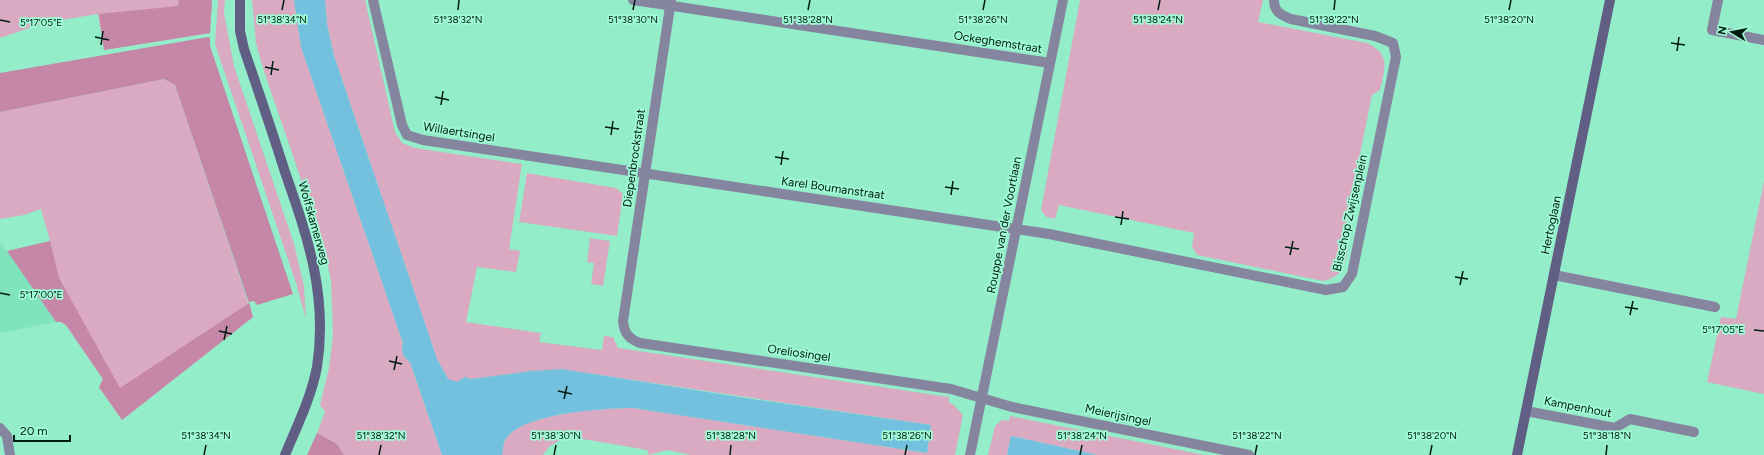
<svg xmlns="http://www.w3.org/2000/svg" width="1764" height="455" viewBox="0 0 1764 455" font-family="Figtree,sans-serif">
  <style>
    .built { fill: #7fe4bd }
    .green { fill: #daaac2 }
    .forest { fill: #c586a7 }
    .water { fill: #73c0df }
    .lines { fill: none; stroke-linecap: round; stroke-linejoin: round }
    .street { stroke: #8685a0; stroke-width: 10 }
    .secondary { stroke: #605e84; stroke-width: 10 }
    .ticks { fill: none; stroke: #011c12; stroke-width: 1.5 }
    .labels { text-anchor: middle; stroke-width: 3.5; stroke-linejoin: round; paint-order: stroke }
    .street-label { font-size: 12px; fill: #011c12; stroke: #a0fbd6 }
    .ticks-label { font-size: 10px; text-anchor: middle; fill: #011c12; stroke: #a0fbd6; stroke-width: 3.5; stroke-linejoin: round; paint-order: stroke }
  </style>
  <rect width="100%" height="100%" fill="#93edc9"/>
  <!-- built -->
  <path class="built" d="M0,244H2L56,322L0,333Z"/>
  <!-- green -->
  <path class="green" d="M0,0H212L210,33L104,50L98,14L44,23L0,38Z
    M218,0H225L224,13L234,66L294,244L304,286L306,319L296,283L215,44Z
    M252,0H294L301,47L403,343C401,351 403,357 410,362L442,455H344L337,444L317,433L325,412L320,405L329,368L333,336L331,280L323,244L263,68L256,43Z
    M325,0H365L395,132L402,143L415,148L522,164L509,249L520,251L516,272L477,267L466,322L541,333L539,342L602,350L604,336L613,337L618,348L949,397V403L953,404L963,415L955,455H691L667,450L649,455L647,450L566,436L549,447L543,455H502C503,451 503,444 505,440C520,413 606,408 633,408L927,453L931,425L587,373L532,371L471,379L465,377L457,383L448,379L437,359L334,56L327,24Z
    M1080,0H1263L1258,22L1367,43C1391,54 1385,69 1380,90L1372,95L1343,238L1348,248C1345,265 1343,277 1323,281L1197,255L1192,247L1194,233L1059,205L1055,219L1046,217L1041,210Z
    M164,79L175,85L253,317L122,420L99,387L103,379L66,325L61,322H56L35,245L50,241L41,209L24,215L0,219V112Z
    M527,173L616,188L623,194L617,236L519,222Z
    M1764,181V394L1707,382L1721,317L1736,319Z
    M590,238L610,241L603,286L591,284L594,263L587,262Z
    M1010,416L1204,455H1097L1011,436L1007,455H988L995,426L1002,420L1009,421Z"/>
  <!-- forest -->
  <path class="forest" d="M179,0H212L210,33L104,50L99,14L178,6Z
    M208,37L210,38V46L293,294L257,305L254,301L249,302L253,317L122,420L99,387L103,379L66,325L61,322H56L7,251L50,241L59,278L120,388L249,303L175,85L164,79L0,112V73Z
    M317,433L337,444L344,455H307Z"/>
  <!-- water -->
  <path class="water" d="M294,0H325L327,24L334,56L437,359L448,379L457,382L465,377L471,379L532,371L562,369L739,397L931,425L927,453L633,408C606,408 520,413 505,440C503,444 503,450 502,455H442L410,362C403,357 401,351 403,343L301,47Z
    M1011,436L1097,455H1007Z"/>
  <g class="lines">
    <!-- street -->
    <path class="street" d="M373,0L402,125L407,135L423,140L1049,234L1326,290L1343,287L1352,274L1396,57L1393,43L1375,36L1291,19C1281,15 1274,12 1274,0
      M633,0L1050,63
      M671,0L623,321C624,333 629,339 640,343L951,389L1012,407L1249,455
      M1718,0L1712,30L1764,40
      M1554,275L1715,307
      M1526,411L1615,428L1630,419L1694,432
      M0,428L7,436L10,455
      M970,455L1063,0"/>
    <!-- secondary -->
    <path class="secondary" d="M240,0V31L244,49C258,90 272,131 285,172C308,238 328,296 317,367C311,398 297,426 285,455
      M1517,455L1610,0"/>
  </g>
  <!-- ticks -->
  <path class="ticks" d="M282,10L284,0M458,10L459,0M633,10L635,0M808,10L810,0M983,10L985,0M1158,10L1160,0M1334,10L1335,0M1509,10L1511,0M0,20L10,22M95,37L109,40M1671,43L1685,45M101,45L103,31M1677,51L1679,37M265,67L279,70M271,75L273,61M435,97L449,100M441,105L443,91M605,127L619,129M611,135L613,121M775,157L789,159M781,165L783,151M945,187L959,189M951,195L953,181M1115,217L1129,219M1121,225L1123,211M1285,247L1299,249M1290,255L1293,241M1455,277L1468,279M1460,285L1463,271M0,293L10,295M1625,307L1638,309M1630,315L1633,301M1754,330L1764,331M219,331L232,334M224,340L227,326M389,361L402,364M394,370L397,356M558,391L572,394M564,399L567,386M204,455L206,445M379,455L381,445M554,455L556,445M730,455L731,445M905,455L907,445M1080,455L1082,445M1255,455L1257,445M1430,455L1432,445M1606,455L1607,445"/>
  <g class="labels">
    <!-- street labels -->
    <g class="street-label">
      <text transform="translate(998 42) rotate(9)" y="4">Ockeghemstraat</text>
      <text transform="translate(459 132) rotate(9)" y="4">Willaertsingel</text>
      <text transform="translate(634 158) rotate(-82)" y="4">Diepenbrockstraat</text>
      <text transform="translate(833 188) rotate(8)" y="4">Karel Boumanstraat</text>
      <text transform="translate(1350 213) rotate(-77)" y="4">Bisschop Zwijsenplein</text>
      <text transform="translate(314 223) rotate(74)" y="4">Wolfskamerweg</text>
      <text transform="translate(1004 225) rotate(-79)" y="4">Rouppe van der Voortlaan</text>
      <text transform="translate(1551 225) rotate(-78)" y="4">Hertoglaan</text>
      <text transform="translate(799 353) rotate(8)" y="4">Oreliosingel</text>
      <text transform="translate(1578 407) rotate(11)" y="4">Kampenhout</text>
      <text transform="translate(1118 415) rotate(12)" y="4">Meierijsingel</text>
    </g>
  </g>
  <g class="ticks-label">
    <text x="282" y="23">51°38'34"N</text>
    <text x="458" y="23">51°38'32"N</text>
    <text x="633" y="23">51°38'30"N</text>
    <text x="808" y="23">51°38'28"N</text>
    <text x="983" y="23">51°38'26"N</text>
    <text x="1158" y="23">51°38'24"N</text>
    <text x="1334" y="23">51°38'22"N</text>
    <text x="1509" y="23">51°38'20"N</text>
    <text x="41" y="26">5°17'05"E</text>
    <text x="41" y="298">5°17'00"E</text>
    <text x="1723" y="333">5°17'05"E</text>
    <text x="206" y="439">51°38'34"N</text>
    <text x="381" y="439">51°38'32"N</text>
    <text x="556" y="439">51°38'30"N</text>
    <text x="731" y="439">51°38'28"N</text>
    <text x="907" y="439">51°38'26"N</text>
    <text x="1082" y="439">51°38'24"N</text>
    <text x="1257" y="439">51°38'22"N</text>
    <text x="1432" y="439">51°38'20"N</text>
    <text x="1607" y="439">51°38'18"N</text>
  </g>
  <!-- north arrow -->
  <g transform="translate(1732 32) rotate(280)" stroke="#a0fbd6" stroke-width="3" paint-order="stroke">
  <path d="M0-3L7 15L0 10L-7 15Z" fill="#011c12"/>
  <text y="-6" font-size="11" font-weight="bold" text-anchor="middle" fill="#011c12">N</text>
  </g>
  <!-- scale -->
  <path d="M14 435v6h56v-6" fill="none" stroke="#011c12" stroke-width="2"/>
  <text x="20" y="435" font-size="12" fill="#011c12" stroke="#a0fbd6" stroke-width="3" paint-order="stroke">20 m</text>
</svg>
